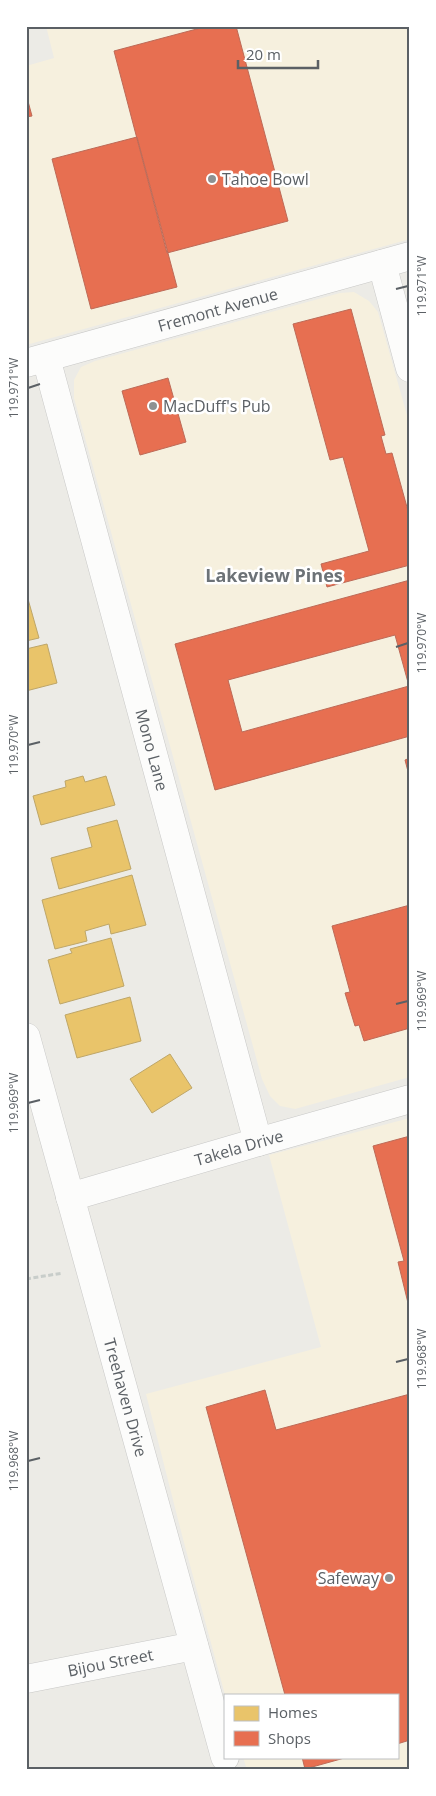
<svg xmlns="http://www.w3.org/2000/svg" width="436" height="1796" viewBox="0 0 436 1796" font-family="'Open Sans',sans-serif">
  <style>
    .commercial { fill: #f6f0de }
    .homes { fill: #e9c46a; stroke: #bea668 }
    .shops { fill: #e76f51; stroke: #bd6a57; fill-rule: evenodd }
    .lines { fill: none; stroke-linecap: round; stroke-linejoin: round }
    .street-casing { stroke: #c8c8c7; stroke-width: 29 }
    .path { stroke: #c8cdca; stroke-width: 3; stroke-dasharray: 5 2.5; stroke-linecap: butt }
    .street { stroke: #fcfcfb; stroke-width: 28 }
    .ticks { fill: none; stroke: #5b6065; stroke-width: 2 }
    .poi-dot { fill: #8e9192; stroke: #fff; stroke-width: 2 }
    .labels { text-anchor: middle; stroke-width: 5; stroke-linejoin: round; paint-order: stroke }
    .poi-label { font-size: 16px; fill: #5b6065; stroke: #fff; text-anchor: start }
    .street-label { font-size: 16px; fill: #5b6065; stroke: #fff }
    .neighbourhood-label { font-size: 18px; font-weight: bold; fill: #6c7277; stroke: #fff }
    .neatline { fill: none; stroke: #5b6065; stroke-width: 2 }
    .ticks-label { font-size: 12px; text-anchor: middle; fill: #5b6065 }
  </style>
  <rect width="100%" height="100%" fill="#ecebe6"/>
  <!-- commercial -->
  <path class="commercial" d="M46,26H410V239L26,345V66L54,58Z
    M354,292L369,301L378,312L410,426V1077L295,1109L280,1106L270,1096L262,1079L74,398V380L81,367L95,361L340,293Z
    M410,1118V1770H247L243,1757H397V1695H225L183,1539L146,1394L321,1347L269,1155Z"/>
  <!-- homes -->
  <path class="homes" d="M26,592L39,638L26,641Z
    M47,644L57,683L26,691V649Z
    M83,776L85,782L106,776L115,805L41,825L33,796L66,787L65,781Z
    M117,820L131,869L59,889L51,858L92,847L87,828Z
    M132,875L146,925L111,934L109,924L85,931L87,941L55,949L42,900Z
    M111,938L124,986L60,1004L48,960L72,953L70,949Z
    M130,997L141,1041L77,1058L65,1015Z
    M170,1054L192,1088L152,1113L130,1079Z"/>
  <!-- shops -->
  <path class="shops" d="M208,26H236L288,221L167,253L114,51Z
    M26,94L32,116L26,117Z
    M137,137L177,287L91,309L52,159Z
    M351,309L385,435L381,436L386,454L392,453L410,518V565L327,587L321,564L369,551L343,457L330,460L293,324Z
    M168,378L186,442L140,455L122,391Z
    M410,580V736L215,790L175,644ZM395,635L409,686L242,732L228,680Z
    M410,758V779L405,760Z
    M410,905V1028L364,1041L359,1025L355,1026L345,993L350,992L332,926Z
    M410,1136V1302L408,1303L398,1262L404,1261L373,1146Z
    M265,1390L276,1430L410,1394V1740L397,1744V1695H285L206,1407Z
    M302,1757H348L305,1769Z"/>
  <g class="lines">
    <defs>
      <g id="street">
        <path d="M382,264L410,368"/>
        <path id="s1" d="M46,358L258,1142"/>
        <path id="s2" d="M26,363L410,256"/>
        <path id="s3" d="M26,1037L225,1757"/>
        <path id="s4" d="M70,1197L258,1142L410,1099"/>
        <path id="s5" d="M26,1679L194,1646"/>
      </g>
    </defs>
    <!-- street casing -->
    <use href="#street" class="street-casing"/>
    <!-- path -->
    <path class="path" d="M26,1279L63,1273"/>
    <!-- street -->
    <use href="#street" class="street"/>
  </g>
  <!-- ticks -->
  <path class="ticks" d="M396,289L408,286M28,388L40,384M396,647L408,643M28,745L40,742M396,1004L408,1001M28,1103L40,1100M396,1362L408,1359M28,1461L40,1458"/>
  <!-- markers -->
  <g class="poi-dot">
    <circle cx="212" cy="179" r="5"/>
    <circle cx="153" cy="406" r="5"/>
    <circle cx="389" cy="1578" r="5"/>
  </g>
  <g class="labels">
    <!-- poi labels -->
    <g class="poi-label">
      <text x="222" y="185">Tahoe Bowl</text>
      <text x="163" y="412">MacDuff's Pub</text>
      <text x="379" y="1584" text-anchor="end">Safeway</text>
    </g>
    <!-- street labels -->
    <g class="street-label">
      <text dy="6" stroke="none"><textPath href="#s2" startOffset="199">Fremont Avenue</textPath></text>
      <text dy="6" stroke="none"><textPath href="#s1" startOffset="406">Mono Lane</textPath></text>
      <text dy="6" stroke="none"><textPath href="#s4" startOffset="176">Takela Drive</textPath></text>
      <text dy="6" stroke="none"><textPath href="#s3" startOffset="374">Treehaven Drive</textPath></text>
      <text dy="6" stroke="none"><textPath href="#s5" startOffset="86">Bijou Street</textPath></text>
    </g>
    <!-- neighbourhood labels -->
    <g class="neighbourhood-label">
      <text x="274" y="582">Lakeview Pines</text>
    </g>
  </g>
  <!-- border -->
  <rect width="436" height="1796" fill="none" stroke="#ffffff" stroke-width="55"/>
  <!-- legend -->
  <rect x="224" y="1694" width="175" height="65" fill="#ffffff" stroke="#bdbfc1"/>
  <rect x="234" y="1706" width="25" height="15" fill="#e9c46a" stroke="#bdbfc1"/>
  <text x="268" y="1718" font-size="15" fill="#5b6065">Homes</text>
  <rect x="234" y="1731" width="25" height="15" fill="#e76f51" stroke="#bdbfc1"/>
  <text x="268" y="1744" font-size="15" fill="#5b6065">Shops</text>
  <!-- scale -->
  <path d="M238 60v8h80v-8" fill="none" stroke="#5b6065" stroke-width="2.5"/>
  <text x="246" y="60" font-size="15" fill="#5b6065" stroke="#ffffff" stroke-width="4" paint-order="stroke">20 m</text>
  <rect x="28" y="28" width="380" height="1740" class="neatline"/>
  <g class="ticks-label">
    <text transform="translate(422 286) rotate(-90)" y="4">119.971°W</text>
    <text transform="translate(14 388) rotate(-90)" y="4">119.971°W</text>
    <text transform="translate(422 643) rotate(-90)" y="4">119.970°W</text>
    <text transform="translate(14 745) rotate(-90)" y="4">119.970°W</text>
    <text transform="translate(422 1001) rotate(-90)" y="4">119.969°W</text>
    <text transform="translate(14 1103) rotate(-90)" y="4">119.969°W</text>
    <text transform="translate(422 1359) rotate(-90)" y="4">119.968°W</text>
    <text transform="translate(14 1461) rotate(-90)" y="4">119.968°W</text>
  </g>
</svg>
